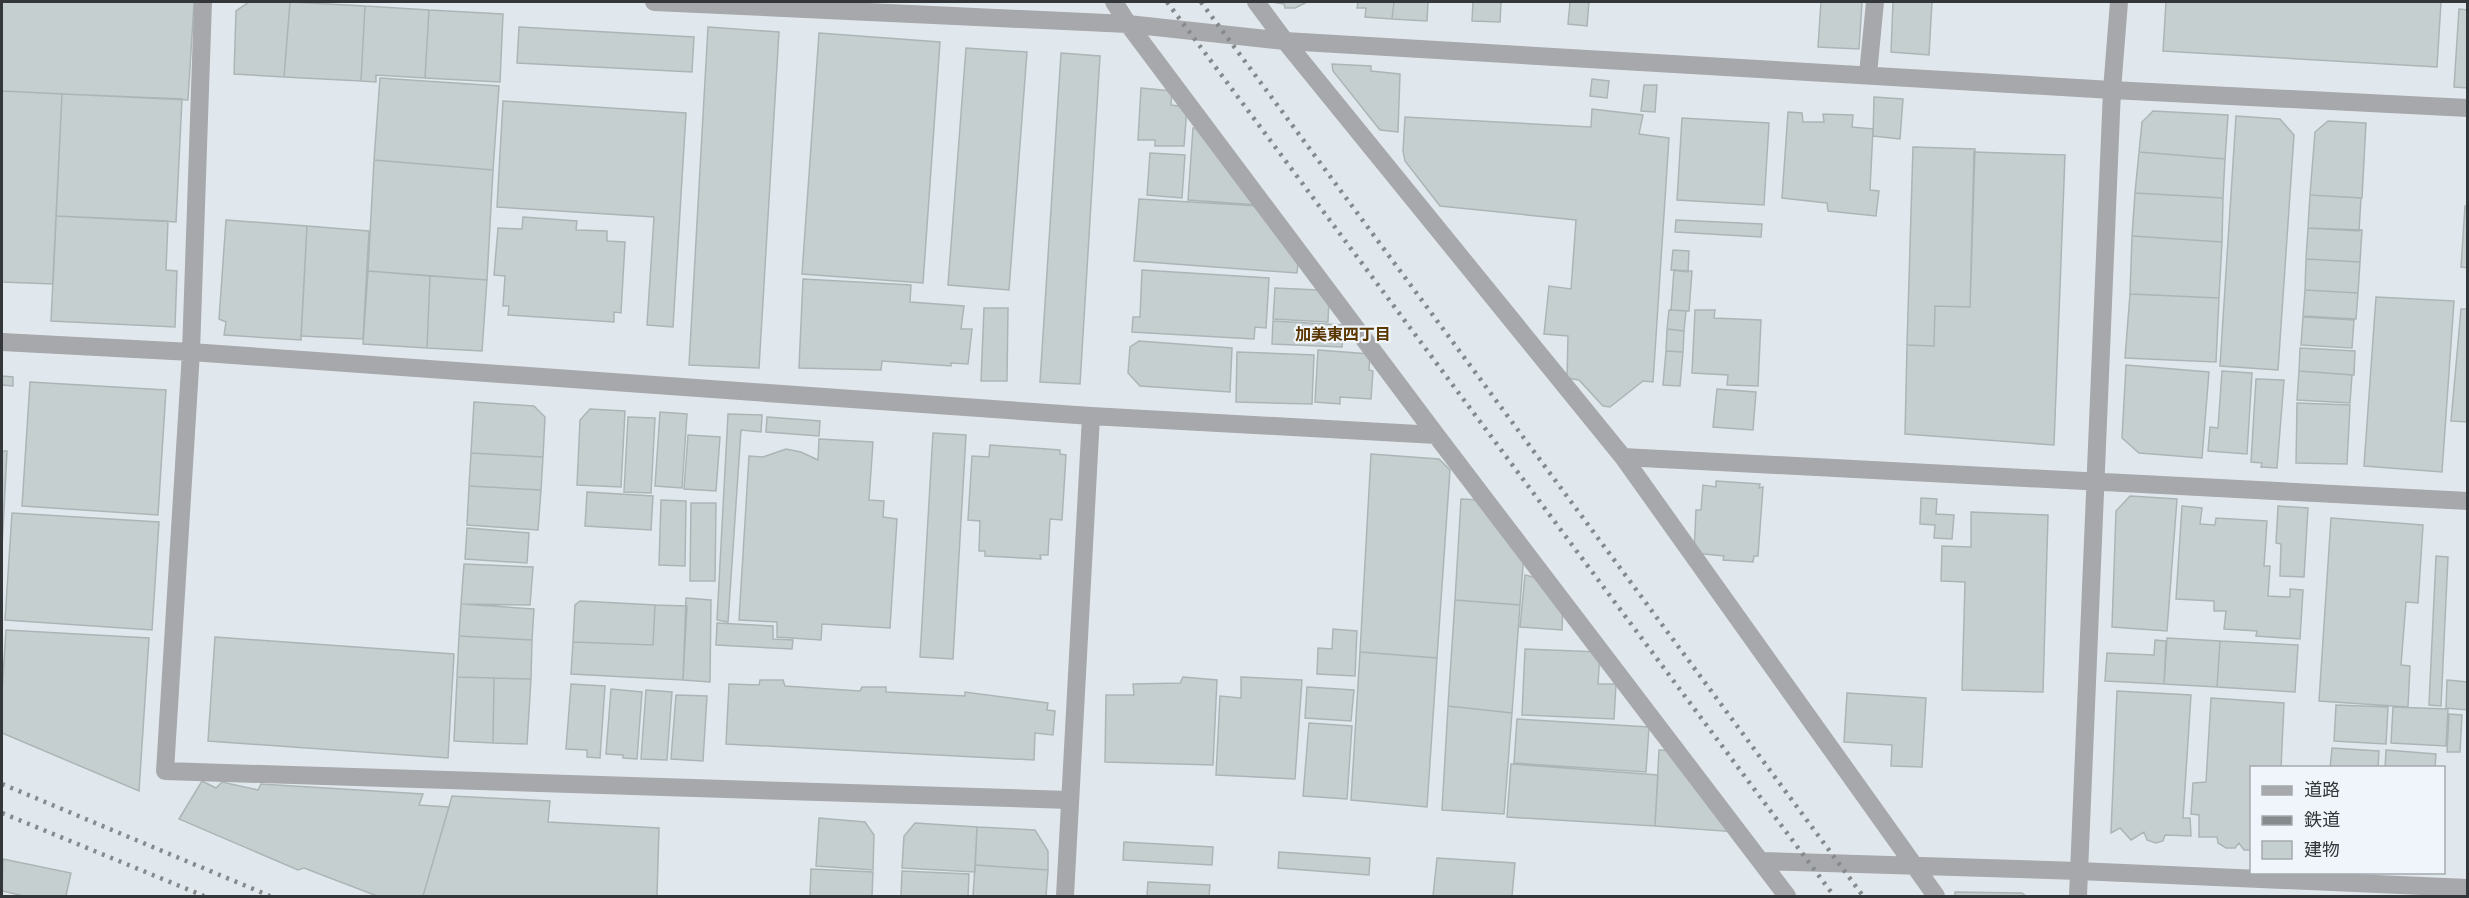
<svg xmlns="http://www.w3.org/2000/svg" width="2469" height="898" viewBox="0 0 2469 898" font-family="'Open Sans','Noto Sans JP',sans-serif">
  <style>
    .building { fill: #c6cfd0; stroke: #acb5b6; stroke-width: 1.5 }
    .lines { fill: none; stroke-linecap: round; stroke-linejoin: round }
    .minor { stroke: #a7a8ab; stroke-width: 18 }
    .rail { stroke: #858a8d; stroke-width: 4.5; stroke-dasharray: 3 6; stroke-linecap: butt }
    .labels { text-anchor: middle; stroke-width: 4.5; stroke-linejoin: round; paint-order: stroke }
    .neighbourhood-label { font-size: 16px; font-weight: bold; fill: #5a3600; stroke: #eff5fa }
  </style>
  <rect width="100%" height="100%" fill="#e1e8ed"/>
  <!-- building -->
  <path class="building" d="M2,2H194L188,100L2,91Z
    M249,2H290L284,77L234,74L236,11Z
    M290,2L365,6L361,81L284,77Z
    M1272,2H1307L1295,8H1285L1284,4Z
    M1358,2H1394L1392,19L1365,17L1366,8H1357Z
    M1394,2H1428L1427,21L1392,19Z
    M1473,2H1501L1500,22L1472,21Z
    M1570,2H1589L1587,26L1568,24Z
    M1821,2H1862L1859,49L1818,47Z
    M1893,2H1932L1929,55L1891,52Z
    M2166,2H2441L2437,67L2163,51Z
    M365,6L429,10L425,78L376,75V82L361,81Z
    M2459,9L2468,10V88L2454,87Z
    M429,10L503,14L500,82L425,78Z
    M519,27L694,37L692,72L517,63Z
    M708,27L779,32L759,368L689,365Z
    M819,33L940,42L923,283L802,274Z
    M966,48L1027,52L1009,290L948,285Z
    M1061,53L1100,56L1080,384L1040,382Z
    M1332,64L1371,66V71L1400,74L1398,132L1380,130L1333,71Z
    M380,78L499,86L493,170L374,160Z
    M1592,79L1609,81L1607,98L1590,96Z
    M1644,85H1657L1655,112L1641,111Z
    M1141,88L1172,91L1171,105L1187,107L1184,146H1155V140H1138Z
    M2,91L62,94L53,284L2,282Z
    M62,94L182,99L176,222L56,216Z
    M1874,97L1903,99L1900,139L1873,136Z
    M503,101L686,113L673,327L647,325L654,217L497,207Z
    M1592,109L1643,115L1639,134L1669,138L1653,382L1643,381L1610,407L1603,406L1579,380L1567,378L1568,336L1544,334L1549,286L1571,289L1576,220L1440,206L1405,161L1403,151L1405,117L1591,127Z
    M2153,111L2228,115L2225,159L2139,152L2142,122Z
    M1788,112L1802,113L1803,122H1824L1823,114L1853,115L1852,127L1873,129L1870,190L1879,191L1876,216L1828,211L1827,203L1782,198Z
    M2236,116L2280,119L2294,135L2278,370L2220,366Z
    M1682,118L1769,123L1764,205L1677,200Z
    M2328,121L2366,123L2362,198L2310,195L2315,132Z
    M1193,128H1204L1259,205L1188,200Z
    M1913,147L1975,149L1970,307L1935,306L1934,346L1907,345Z
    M1974,152L2065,155L2054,445L1905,434L1907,345L1934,346L1935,306L1970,307Z
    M2139,152L2225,159L2223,198L2135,193Z
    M1150,153L1185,155L1182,198L1147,195Z
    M374,160L493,170L487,280L368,271Z
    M2135,193L2223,198L2222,242L2132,236Z
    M2310,195L2361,198L2359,231L2308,228Z
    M1139,199L1259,206L1299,254L1297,273L1134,261Z
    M2465,206H2468V268L2461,267Z
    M56,216L168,221L166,270L177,271L175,327L51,321Z
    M523,217L577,221L576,230L607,231V241L625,242L621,313L614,312V322L508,315L509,306H503L505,276L494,275L498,228L522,229Z
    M226,220L307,226L301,340L224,335L226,322L219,319Z
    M1676,220L1762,224L1761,237L1675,232Z
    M307,226L369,231L363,339L301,336Z
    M2308,228L2362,230L2360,262L2306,259Z
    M2132,236L2222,242L2219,298L2130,294Z
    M1673,250L1689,251L1688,272L1671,270Z
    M2306,259L2360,262L2358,293L2305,290Z
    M1142,270L1269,278L1266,328L1255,327L1254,339L1132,332L1133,317H1140Z
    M1674,270L1692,271L1689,311L1671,310Z
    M368,271L430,276L427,348L363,344Z
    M430,276L487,280L482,351L427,348Z
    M803,279L911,285L910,302L964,306L961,329H972L968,364L951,363V366L882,361L881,370L799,368Z
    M1275,288L1318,290L1329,298L1328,322L1273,319Z
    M2305,290L2358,293L2356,319L2303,316Z
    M2130,294L2219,298L2216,362L2125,358Z
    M2376,297L2454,301L2442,472L2364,466Z
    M984,308H1008L1007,381H981Z
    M2461,309H2468V422L2451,421Z
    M1669,310L1686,311L1684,331L1667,329Z
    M1695,310H1715L1714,318L1761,320L1758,386L1727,385L1728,375L1692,373Z
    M2303,317L2354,320L2352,348L2301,345Z
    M1273,321L1344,325L1342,347L1272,344Z
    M1667,329L1684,331L1683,352L1666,351Z
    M1139,341L1232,348L1230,392L1140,386L1128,373L1130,347Z
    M2300,348L2355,351L2354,375L2299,371Z
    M1318,350L1370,354L1369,370L1373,371L1371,399L1340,397V404L1315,402Z
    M1666,351L1683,352L1680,386L1663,385Z
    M1237,352L1314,355L1312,404L1236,402Z
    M2126,365L2209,372L2202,458L2139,453L2122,438Z
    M2222,371L2252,373L2247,454L2208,451L2210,427L2218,428Z
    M2299,371L2352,375L2350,403L2297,400Z
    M2,376L13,377V386L2,385Z
    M2256,379L2284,380L2277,468L2261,467L2262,463L2251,462Z
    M30,382L166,390L158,515L22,506Z
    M1717,389L1756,392L1753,430L1713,427Z
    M474,402L534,406L545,417L543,457L471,453Z
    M2297,403L2350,405L2347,464L2296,463Z
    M590,409L625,411L621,487L577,485L580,420Z
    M660,412L687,414L682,488L655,486Z
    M728,414L762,415L761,432L741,430L728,622L717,620Z
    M628,417L655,418L651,493L624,492Z
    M767,417L820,421L819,436L766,432Z
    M933,433L966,435L953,659L920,657Z
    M688,435L720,437L716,491L684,489Z
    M819,439L873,442L869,500L884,501L883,517L897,519L890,628L822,624L821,640L777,637V622L739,620L749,456L763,457L786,449L801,452L818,460Z
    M990,445L1060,450V454L1066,455L1062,520L1050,519L1048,555H1040L1041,559L985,556V551H979L980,521L968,520L972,456L989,457Z
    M2,451H7L2,549Z
    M471,453L543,457L541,490L469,486Z
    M1371,454L1439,459L1450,470L1437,658L1360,652Z
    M1716,481L1760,484L1759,488L1763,487L1758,556H1754L1753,562L1723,560L1724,556L1694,553L1696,510H1701L1703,485L1716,487Z
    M469,486L541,490L538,530L467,525Z
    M587,492L653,496L651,530L585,526Z
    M2130,496L2177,499L2167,631L2112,627L2116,511Z
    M1921,498L1937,499L1936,514L1954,515L1952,539L1934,538L1935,525L1920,524Z
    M1461,499L1480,500L1524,553L1520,605L1455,600Z
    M661,500L686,501L685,566L659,565Z
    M691,503H716L715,581H690Z
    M2182,506L2202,508L2200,524L2215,525L2216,518L2267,521L2264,566H2270L2268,596L2290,597V589L2303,590L2300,639L2256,636L2257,631L2224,629L2226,611H2214V601L2176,599Z
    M2278,506L2308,508L2304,577L2280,576L2281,544L2276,543Z
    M1971,512L2048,515L2043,692L1962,690L1965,582L1941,581L1942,546L1971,547Z
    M12,513L159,522L152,630L5,620Z
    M2331,518L2423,525L2418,603L2406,602L2401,665L2410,666L2408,707L2319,701Z
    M467,528L529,533L527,563L465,559Z
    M2436,556L2448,557L2441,706L2429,705Z
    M464,564L533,567L530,605L461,604Z
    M1525,575L1541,579L1563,604L1562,630L1520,627Z
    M686,598L711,600L710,682L683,680Z
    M1455,600L1520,605L1512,713L1448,706Z
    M580,601L655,605L653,645L573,642L575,605Z
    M461,604L534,609L532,640L459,636Z
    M655,605L687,606L683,680L571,674L573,642L653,645Z
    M717,623L773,626V639L793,640L792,649L716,645Z
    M1333,629L1357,631L1355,676L1317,674L1318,648L1332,649Z
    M6,630L149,638L139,791L2,733V692Z
    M459,636L532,640L531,679L457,677Z
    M215,637L454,654L448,758L208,741Z
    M2167,638L2220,641L2217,687L2164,684Z
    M2155,640L2166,641L2164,684L2105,681L2107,653L2154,655Z
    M2220,641L2298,645L2295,692L2217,687Z
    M1525,649L1600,652L1598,684H1616L1614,719L1522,715Z
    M1360,652L1437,658L1427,807L1351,800Z
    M457,677L494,678L493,743L454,741Z
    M1183,677L1217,680L1213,765L1105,762L1106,695H1134L1133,684L1180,683Z
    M1241,677L1302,680L1295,779L1216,775L1220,696L1241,698Z
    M494,678L531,679L527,744L493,743Z
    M760,680H783L785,686L860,691L862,687H886V692L965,696V692L1048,703L1047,710L1055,711L1053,735L1035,733L1034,760L726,744L729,684L759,685Z
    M2447,680L2468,682V710L2446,708Z
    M571,684L605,686L600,758L587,757V750L566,749Z
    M1307,687L1354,690L1351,721L1305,718Z
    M611,689L642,692L637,759L623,758V755L606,754Z
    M646,690L672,692L667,760L641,759Z
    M2117,691L2191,695L2183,818H2190L2191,836L2165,835L2163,841L2156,843L2147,840L2144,832L2131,840L2120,828L2111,833Z
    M1847,693L1926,698L1922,767L1891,766L1892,745L1844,742Z
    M676,695L707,696L703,761L671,759Z
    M2211,698L2284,703L2281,768H2252V850H2244L2239,843L2235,848H2226L2218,843L2217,837H2199V815L2191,814L2193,783L2206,782Z
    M2336,705L2388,707L2386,744L2334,741Z
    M1448,706L1512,713L1504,814L1442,810Z
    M2393,707L2448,709L2446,746L2391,743Z
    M2449,714L2462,715L2460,752H2447Z
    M1517,719L1649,727L1646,772L1514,763Z
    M1309,723L1352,726L1347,799L1303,796Z
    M2332,748L2379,751L2378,768H2330Z
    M1659,750L1675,751L1736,832L1655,826Z
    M2386,750L2436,754L2435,768H2385Z
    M1511,764L1658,775L1655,826L1507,817Z
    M202,781L216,788L222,782L258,790L261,784L423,794L419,805L449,807L423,896H377L304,868L298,870L179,819Z
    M452,796L550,801L548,822L659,828L657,896H423Z
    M819,818L865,822L874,835L873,870L816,866Z
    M915,823L977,827L975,872L902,868L904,836Z
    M977,827L1035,830L1048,851V870L975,865Z
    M1124,842L1213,847L1212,865L1123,860Z
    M1279,852L1370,858L1369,875L1278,868Z
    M1437,858L1515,863L1512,896H1433Z
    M3,859L71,873L66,896H24L2,891Z
    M975,865L1048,870L1046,896H973Z
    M811,869L873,872L872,896H810Z
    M902,871L969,874L968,896H901Z
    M1148,882L1210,885L1209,896H1147Z
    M1955,892L2022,893L2026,896H1955Z"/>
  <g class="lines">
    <!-- minor -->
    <path class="minor" d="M203,2L191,352L165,771L1069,800
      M654,2L1128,24L1285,41L2112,90L2468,108
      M1114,2L1128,24L1436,435L1787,896
      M1256,2L1285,41L1623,457L1936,896
      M1868,74L1875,2
      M2,342L191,352L1091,416L1436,435
      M1623,457L2468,501
      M1761,861L2079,871L2468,888
      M1065,896L1091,416
      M2078,896L2112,90L2119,2"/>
    <!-- rail -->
    <path class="rail" d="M1167,2L1834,896
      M1201,2L1863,896
      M2,784L270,896
      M2,813L204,896"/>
  </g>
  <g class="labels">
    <!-- neighbourhood labels -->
    <g class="neighbourhood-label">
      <text x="1343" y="340">加美東四丁目</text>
    </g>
  </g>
  <!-- border -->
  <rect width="2469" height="898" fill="none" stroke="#343739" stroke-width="6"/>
  <!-- legend -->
  <rect x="2250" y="766" width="195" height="108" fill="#eff5fa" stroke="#a4a9ad" stroke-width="1.5"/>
  <rect x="2262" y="786" width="30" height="9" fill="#a7a8ab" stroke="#a4a9ad" stroke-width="1.5"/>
  <text x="2304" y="796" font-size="18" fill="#343739">道路</text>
  <rect x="2262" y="816" width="30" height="9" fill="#858a8d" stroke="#a4a9ad" stroke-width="1.5"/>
  <text x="2304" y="826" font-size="18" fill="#343739">鉄道</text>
  <rect x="2262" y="841" width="30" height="18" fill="#c6cfd0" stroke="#a4a9ad" stroke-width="1.5"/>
  <text x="2304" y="856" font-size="18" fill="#343739">建物</text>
</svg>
